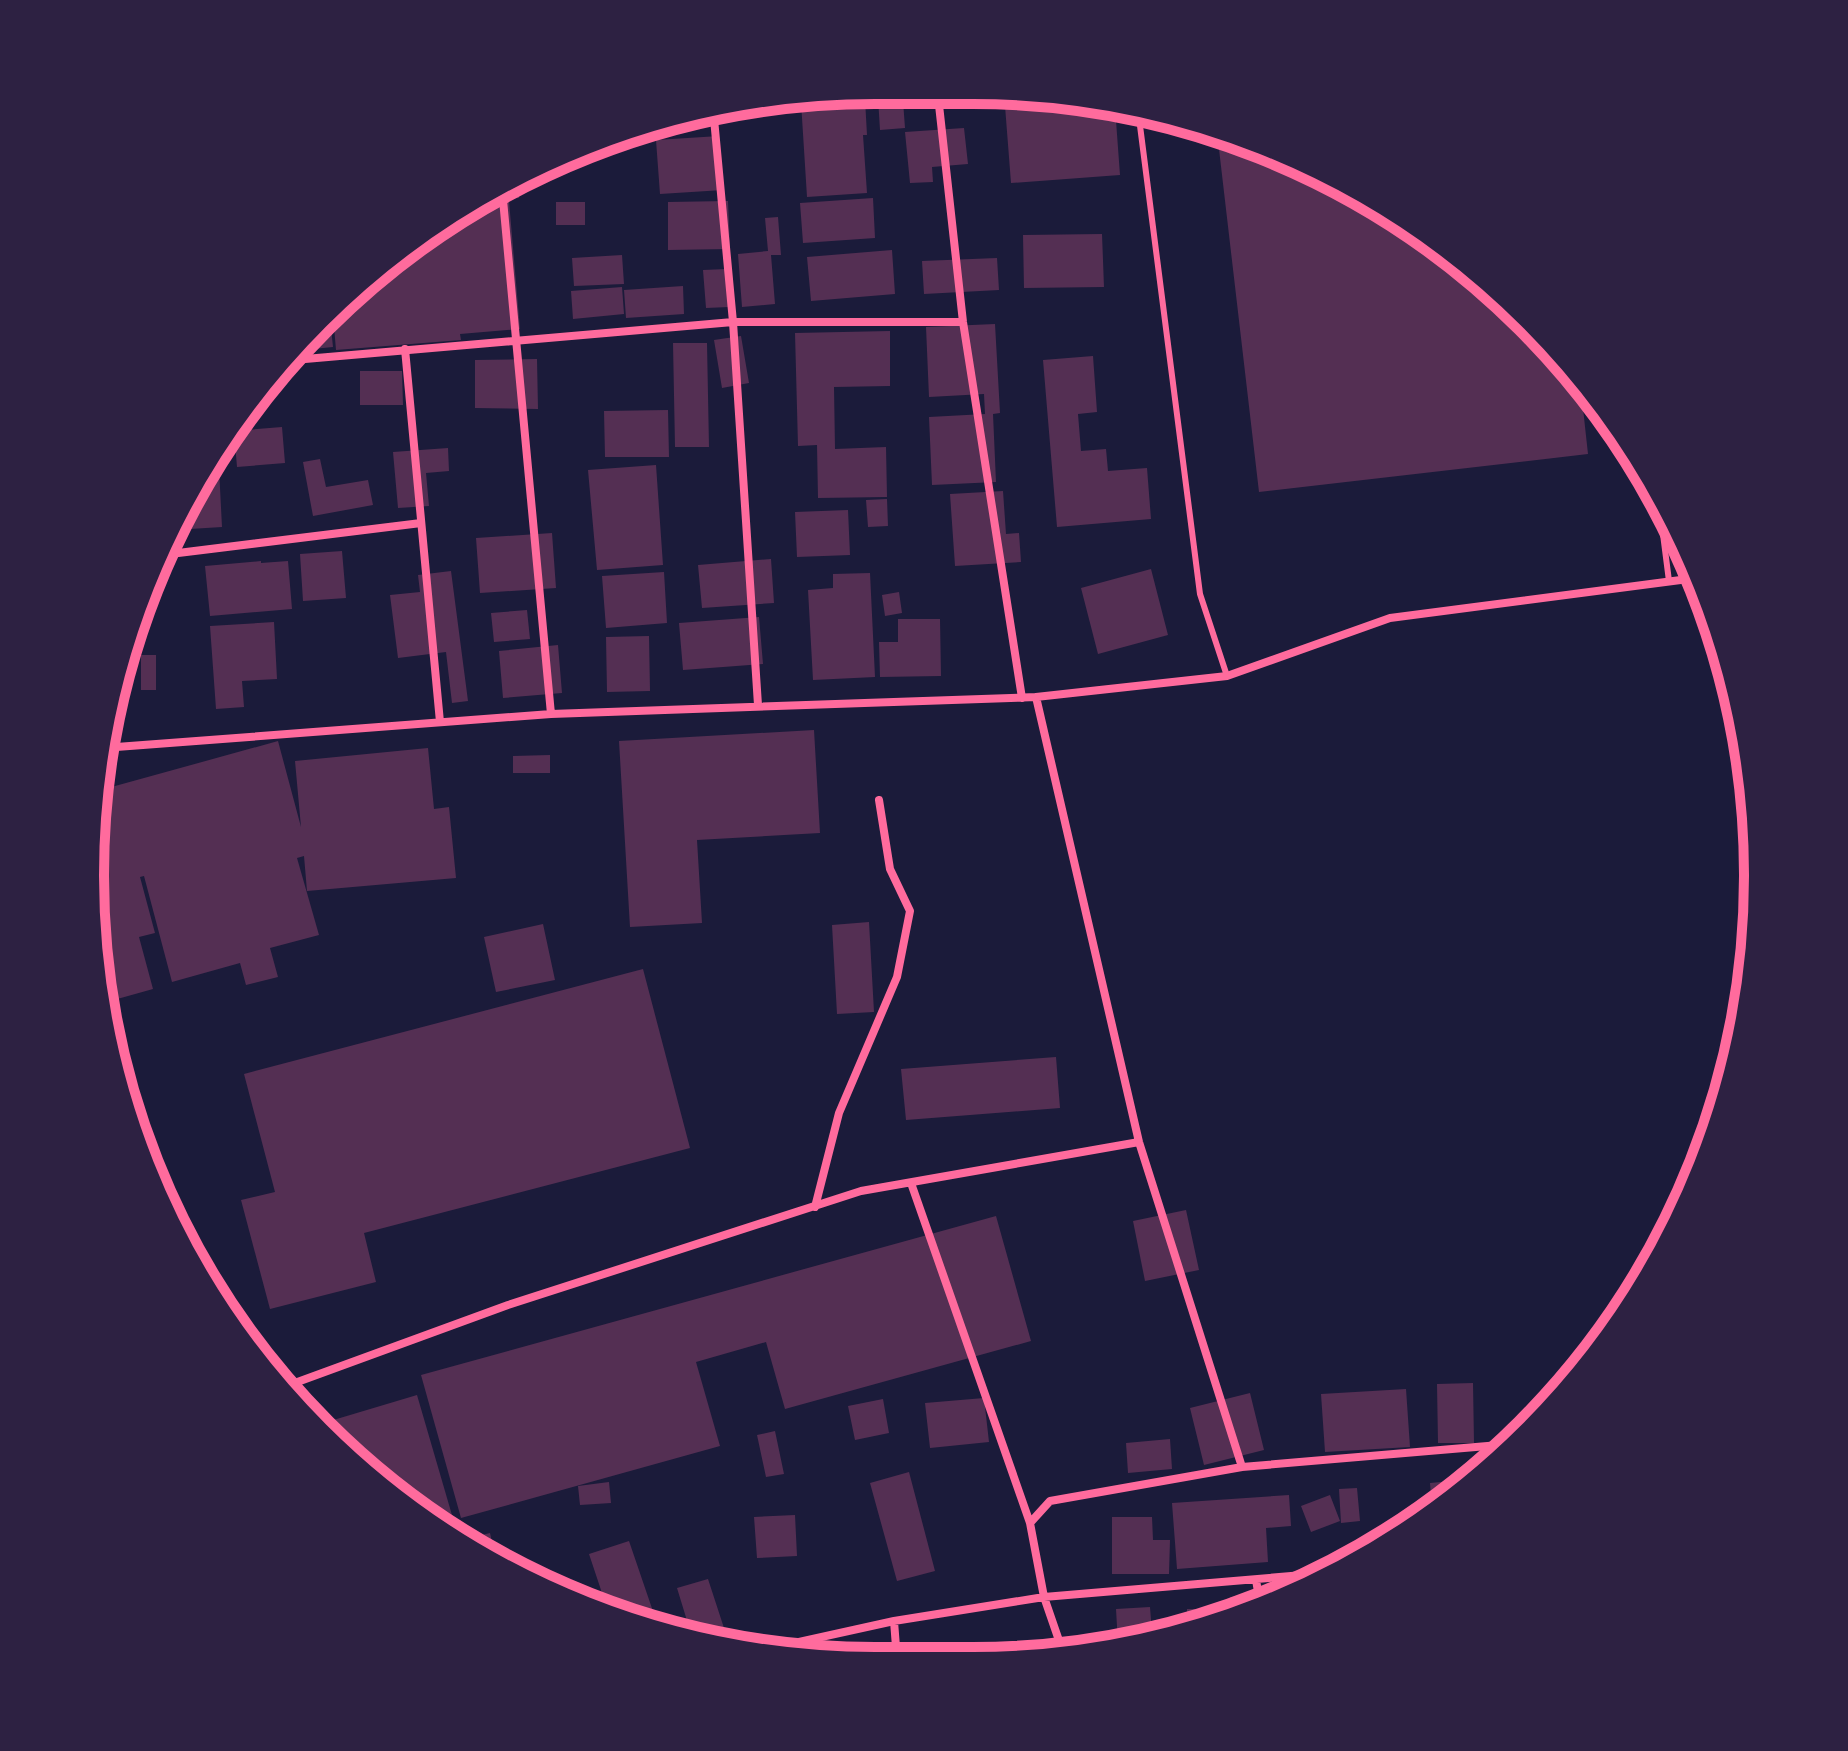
<svg xmlns="http://www.w3.org/2000/svg" width="1848" height="1751" viewBox="0 0 1848 1751" font-family="'Nunito Sans',sans-serif">
  <style>
    .building { fill: #542f53 }
    .lines { fill: none; stroke-linecap: round; stroke-linejoin: round }
    .service { stroke: #ff6b9d; stroke-width: 6 }
    .minor { stroke: #ff6b9d; stroke-width: 8 }
    .rim { fill: none; stroke: #ff6b9d; stroke-width: 10 }
  </style>
  <rect width="100%" height="100%" fill="#1b1b3a"/>
  <!-- building -->
  <path class="building" d="M1024,92L1115,107L1120,175L1011,183L1004,93Z
    M927,96V99L903,101L905,128L880,130L878,98Z
    M865,99L867,135H863L867,193L807,197L801,102Z
    M964,128L968,164L932,167L933,182L910,183L905,132Z
    M1217,132L1320,171L1451,253L1563,358L1580,381L1588,454L1259,492Z
    M719,136L723,190L660,194L656,140Z
    M519,180V198L496,199V192Z
    M494,193V203L509,201L520,329L460,334L461,340L336,350L333,315L439,223Z
    M873,198L875,238L803,243L800,203Z
    M728,201L730,249L668,250V202Z
    M556,202H585V225H556Z
    M778,217L781,255H771L775,304L742,307L738,254L768,251L765,218Z
    M1102,234L1104,287L1024,288L1023,235Z
    M892,250L895,294L811,301L807,257Z
    M622,255L624,284L574,286L572,258Z
    M997,258L999,290L924,294L922,261Z
    M727,269L729,307L706,308L703,270Z
    M683,286L684,314L626,318L624,290Z
    M622,287L624,314L573,319L571,291Z
    M330,318L333,347L293,351L309,336Z
    M995,324L1000,413L993,414L996,482L932,485L929,417L985,414L984,394L929,397L926,327Z
    M890,331V386L834,387L835,449L886,447L887,497L818,498L817,445L798,446L795,333Z
    M741,336L749,383L722,388L714,340Z
    M673,343H707L709,447H675Z
    M1093,356L1097,412L1078,414L1081,451L1106,449L1108,471L1147,468L1151,519L1057,527L1043,360Z
    M537,359L538,409L475,408V360Z
    M360,371H402L403,405H360Z
    M668,410L669,457H605L604,411Z
    M282,427L285,463L237,467L234,431Z
    M448,448L449,471L426,473L429,506L398,508L393,452Z
    M320,459L326,487L368,480L373,505L313,516L303,462Z
    M656,465L663,565L597,570L588,470Z
    M219,468L222,527L174,530L195,483L205,469Z
    M1003,491L1006,534L1019,533L1021,562L955,566L950,494Z
    M887,499L888,526L868,527L866,500Z
    M848,510L850,555L797,557L795,512Z
    M552,533L556,588L480,593L476,538Z
    M342,551L346,598L303,601L300,554Z
    M771,559L774,603L702,608L698,565Z
    M261,561V563L288,561L292,609L210,616L205,566Z
    M1151,569L1168,635L1098,654L1081,588Z
    M451,571L468,701L452,703L446,652L398,658L390,595L420,592L418,575Z
    M664,572L667,623L606,628L602,576Z
    M870,573L875,677L813,680L808,590L833,588V574Z
    M899,592L902,613L885,616L882,595Z
    M527,610L530,639L494,642L491,613Z
    M759,617L763,664L683,670L679,623Z
    M898,619H940L941,676L880,677L879,642H898Z
    M274,622L277,679L242,681L244,707L216,709L210,626Z
    M649,636L650,691L607,692L606,637Z
    M558,645L562,693L503,698L499,651Z
    M141,655H156V690H141Z
    M814,730L820,833L697,840L702,923L630,927L619,741Z
    M278,741L301,827L295,761L428,748L434,809L449,807L456,878L307,891L304,856L297,858L319,935L270,948L278,977L246,985L240,963L172,982L144,876L140,877L155,933L139,937L153,989L103,1003L97,978V791Z
    M550,755V773H513V756Z
    M869,922L874,1012L837,1014L832,925Z
    M543,924L555,980L496,992L484,937Z
    M643,969L690,1148L364,1233L376,1282L270,1309L241,1200L275,1192L244,1074Z
    M1056,1057L1060,1108L906,1120L901,1069Z
    M137,1118L153,1171L152,1172L132,1128L130,1120Z
    M1186,1210L1199,1270L1145,1281L1133,1221Z
    M996,1216L1031,1341L785,1409L766,1342L696,1362L720,1446L461,1518L421,1375Z
    M1473,1383L1474,1443H1438L1437,1384Z
    M1406,1389L1410,1447L1325,1452L1321,1394Z
    M1250,1393L1264,1450L1204,1465L1190,1408Z
    M417,1395L454,1522L437,1526L320,1424Z
    M984,1398L989,1442L930,1448L925,1403Z
    M883,1399L889,1433L855,1440L848,1406Z
    M775,1431L784,1474L766,1477L757,1435Z
    M1170,1439L1172,1469L1128,1473L1126,1443Z
    M909,1472L935,1571L897,1581L870,1483Z
    M1473,1479L1457,1490L1432,1508L1430,1483Z
    M609,1482L611,1503L580,1505L578,1486Z
    M1357,1488L1360,1521L1341,1523L1339,1489Z
    M1289,1495L1291,1526L1266,1528L1268,1562L1177,1569L1172,1503Z
    M1330,1495L1340,1521L1311,1532L1301,1506Z
    M795,1515L797,1556L757,1558L754,1517Z
    M1112,1517H1152L1153,1540H1170L1169,1574H1112Z
    M490,1533L496,1559L461,1540Z
    M629,1541L658,1626L608,1611L589,1554Z
    M708,1579L724,1628L696,1638L692,1637L677,1588Z
    M1254,1595L1255,1606L1231,1617L1230,1597Z
    M1150,1607L1152,1633L1161,1634L1118,1644L1116,1609Z
    M1187,1609H1205V1624L1187,1628Z"/>
  <g class="lines">
    <!-- service -->
    <path class="service" d="M1138,110L1200,594L1227,676
      M1658,495L1669,581"/>
    <!-- minor -->
    <path class="minor" d="M938,96L963,322L1022,698
      M713,108L733,322L758,705
      M502,189L551,714
      M405,349L440,722
      M282,361L733,322H963
      M162,555L421,523
      M1036,697L1139,1142L1242,1467
      M103,748L551,714L1036,697L1227,676L1390,618L1696,578
      M911,1183L1030,1523
      M815,1207L839,1113L897,977L910,911L890,869L879,800
      M281,1388L508,1305L861,1191L1139,1142
      M1256,1580L1260,1603
      M894,1621L897,1660
      M762,1650L894,1621L1044,1597L1327,1573
      M1064,1655L1044,1597L1030,1523L1050,1501L1242,1467L1511,1444"/>
  </g>
  <!-- crop -->
  <path d="M0 0H1848V1751H0ZM875 104H973A771 771 0 0 1 1744 875V876A771 771 0 0 1 973 1647H875A771 771 0 0 1 104 876V875A771 771 0 0 1 875 104Z" fill="#2d2142" fill-rule="evenodd"/>
  <path class="rim" d="M875 104H973A771 771 0 0 1 1744 875V876A771 771 0 0 1 973 1647H875A771 771 0 0 1 104 876V875A771 771 0 0 1 875 104Z"/>
</svg>
